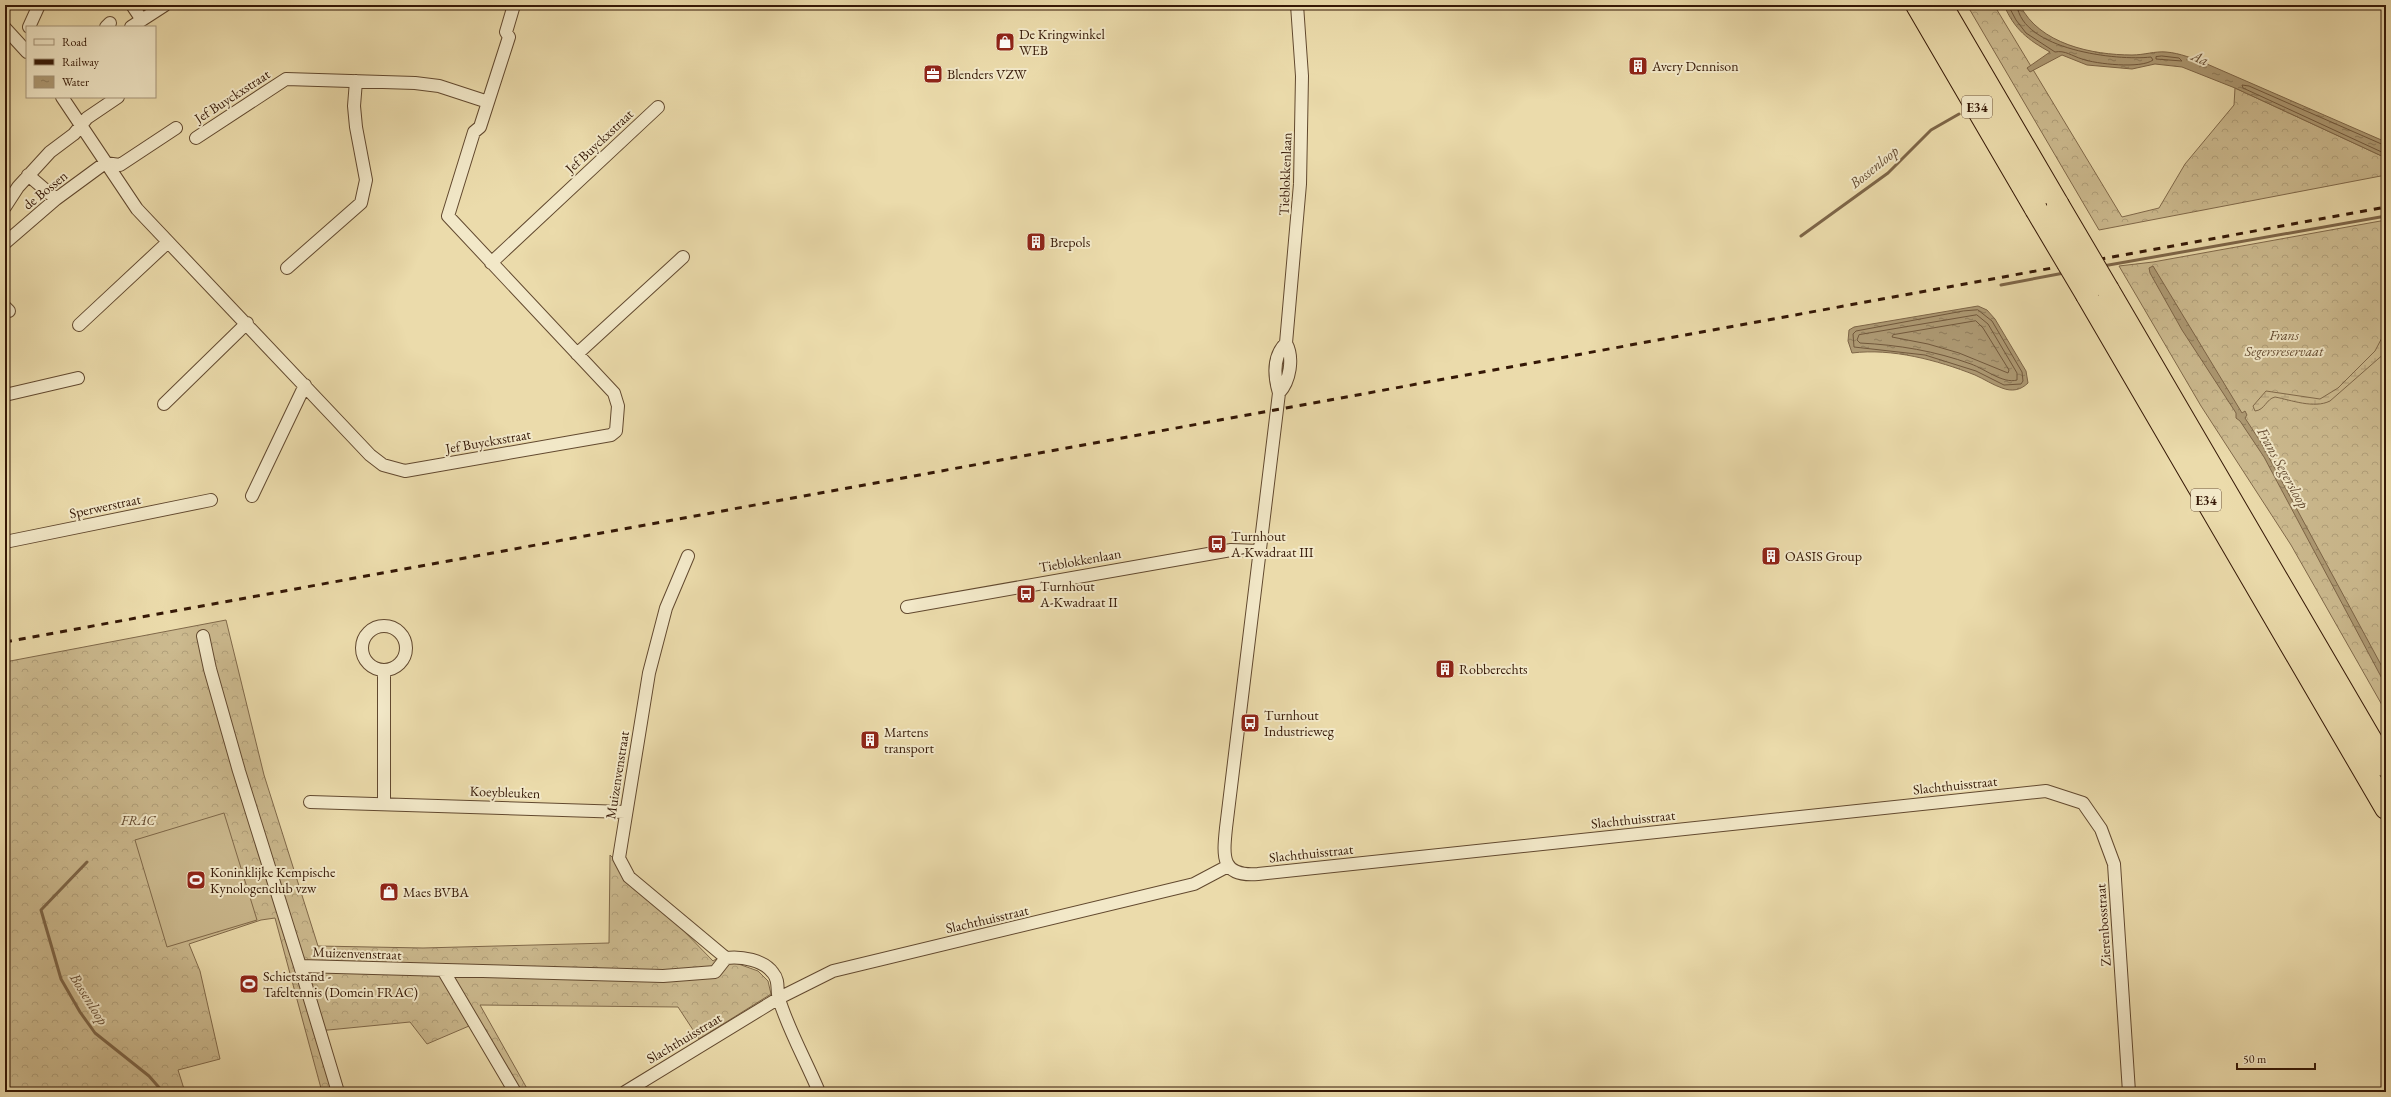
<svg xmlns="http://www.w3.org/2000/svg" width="2391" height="1097" viewBox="0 0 2391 1097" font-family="'EB Garamond',serif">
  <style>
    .forest { fill: url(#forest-crowns); stroke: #80694a }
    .wetland { fill: url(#wetland-marsh); stroke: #80694a }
    .pitch { fill: #ccba8f; stroke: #80694a }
    .water { fill: url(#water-ripples); stroke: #7d6547 }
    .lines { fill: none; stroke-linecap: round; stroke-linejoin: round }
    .shore { stroke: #71583c; stroke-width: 1 }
    .stream { stroke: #7d6547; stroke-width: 3 }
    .street-casing { stroke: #62492f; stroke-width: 14 }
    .highway-casing { stroke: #351806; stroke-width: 24 }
    .street { stroke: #f2e8c8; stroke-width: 12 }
    .highway { stroke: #ebdbab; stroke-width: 22 }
    .rail { stroke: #351806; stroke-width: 3; stroke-dasharray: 7 7; stroke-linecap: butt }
    .highway-bridge-casing { stroke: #351806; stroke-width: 24; stroke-linecap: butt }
    .highway-bridge { stroke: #ebdbab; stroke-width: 22 }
    .labels { text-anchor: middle; stroke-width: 4; stroke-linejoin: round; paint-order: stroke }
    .shield { fill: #f2e8c8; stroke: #6e5640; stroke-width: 1 }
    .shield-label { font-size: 13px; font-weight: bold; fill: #351806 }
    .poi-label { font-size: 14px; fill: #351806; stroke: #f2e8c8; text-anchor: start }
    .street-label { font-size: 14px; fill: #351806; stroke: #f2e8c8 }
    .park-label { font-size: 14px; font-style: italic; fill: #62492f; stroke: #f2e8c8 }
    .water-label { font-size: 15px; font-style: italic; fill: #654c32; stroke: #f2e8c8 }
  </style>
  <defs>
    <pattern id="forest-crowns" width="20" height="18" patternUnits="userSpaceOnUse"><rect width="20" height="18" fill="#ccba8f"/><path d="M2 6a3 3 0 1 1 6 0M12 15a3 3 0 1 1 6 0" fill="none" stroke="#b09f7a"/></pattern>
    <pattern id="wetland-marsh" width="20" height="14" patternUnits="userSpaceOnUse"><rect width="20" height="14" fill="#ccba8f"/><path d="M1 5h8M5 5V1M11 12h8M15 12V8" fill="none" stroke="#b09f7a"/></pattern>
    <pattern id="water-ripples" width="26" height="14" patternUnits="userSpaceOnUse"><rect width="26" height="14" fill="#ad9973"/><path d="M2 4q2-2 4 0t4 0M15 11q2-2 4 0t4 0" fill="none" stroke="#8e7c5c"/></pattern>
  </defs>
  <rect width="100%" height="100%" fill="#ebdbab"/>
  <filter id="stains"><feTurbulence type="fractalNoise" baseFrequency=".005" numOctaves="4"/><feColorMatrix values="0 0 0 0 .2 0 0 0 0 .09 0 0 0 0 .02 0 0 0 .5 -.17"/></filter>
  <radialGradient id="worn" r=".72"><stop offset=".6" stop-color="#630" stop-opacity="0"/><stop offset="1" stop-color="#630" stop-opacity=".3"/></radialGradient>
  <!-- forest -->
  <path class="forest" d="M1967,5H1994L2122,217L2159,208L2185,164L2234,105L2235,88L2386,158V175L2099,230Z
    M2386,220V712L2291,545L2201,406L2119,266L2153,262Z
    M226,620L264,775L318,946L423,948L609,943L610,855L713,961L719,957L758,971L768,981L771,994L699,1039L678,1007L480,1005L529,1092H510L469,1026L427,1044L410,1022L318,1031L335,1092H322L275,918L261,920L189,944L200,971L220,1059L178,1070L185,1092H5V662Z"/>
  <!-- wetland -->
  <path class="wetland" d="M2386,330V352L2330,401C2314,409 2291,400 2275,397C2266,399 2265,410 2255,411L2253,406L2266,391L2320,399L2338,388L2375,351Z"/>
  <!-- pitch -->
  <path class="pitch" d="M224,813L257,920L167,947L135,840Z"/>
  <!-- water -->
  <path class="water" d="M2004,5H2020C2039,44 2092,55 2132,55C2144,55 2155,51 2166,52C2180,53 2194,59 2207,64L2386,142V158L2235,88L2182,67L2155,64L2132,69L2087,65L2062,55L2030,72L2027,68L2050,52C2028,40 2014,29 2004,5Z
    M2153,266L2242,413L2245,411L2247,415L2245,418L2260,441L2386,674V686L2264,457L2240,421L2236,418V413L2182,330L2150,273L2149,268Z
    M1978,306L1987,310L1995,319L2026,371L2028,383C2021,390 2012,392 2002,388C1993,385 1984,379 1975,375C1937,360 1892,348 1852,353L1848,341L1849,330L1854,327Z"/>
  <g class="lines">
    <!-- shore -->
    <path class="shore" d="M2008,5L2016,20L2026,33L2055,52C2065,50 2072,56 2082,59C2096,64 2141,69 2153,60L2151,57C2117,61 2022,50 2017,5
      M2162,56L2179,58L2182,61L2156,59V57Z
      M2386,146L2249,86L2242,85L2243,88L2386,154
      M1978,310L1992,321L2022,372L2023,381L2021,384L2004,385L1976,371L1925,355L1854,347L1853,334L1856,331L1963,311Z
      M1977,315L1988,324L2017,373V380C2003,384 1985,369 1971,364C1935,351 1899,345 1860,343L1857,340L1859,335Z
      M1976,321L1983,328L2009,370L2008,373L1959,353L1928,344L1892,337L1893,335Z"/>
    <!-- stream -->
    <path class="stream" d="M1801,236L1888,173L1931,130L1959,114
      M2103,266L2386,216
      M2001,285L2064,273
      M87,862L41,910L61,979L80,1012L95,1033L149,1076L163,1092"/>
    <defs>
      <path id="street" d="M132,5L142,20
        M29,27L39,5
        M106,27L110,23
        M131,27L165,5
        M5,28L27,52
        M62,97L137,209L370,455L383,465L405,471L611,435L616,431L618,406L614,393L448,216L474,132L480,127L509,37L506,32L514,5
        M196,138L286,79L415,83L439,86L488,102
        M28,175L56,199
        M5,207L18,187L50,152L74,134L87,118L118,97
        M5,243L56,199L105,163L120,165L176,128
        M491,263L658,107
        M287,268L361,203L366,180L356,127L354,106L356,81
        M5,307L9,311
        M79,325L168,242
        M1286,343C1272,357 1274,376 1279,393L1226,828C1223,857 1221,877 1258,874L2046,791L2083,803L2101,829L2114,864L2129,1092
        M577,354L683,257
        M1279,393C1290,381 1294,358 1286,343L1300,184L1302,76L1297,5
        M5,395L78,378
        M164,404L247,323
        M252,496L305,385
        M5,542L211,500
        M688,556L666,608L649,673L619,858L629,877L726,958C741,956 764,960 773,973C780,981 776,990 779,999C788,1029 807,1063 819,1092
        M907,607L1231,550L1260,551
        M362 648a22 22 0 1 1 44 0a22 22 0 1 1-44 0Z
        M203,636L210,669L239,771L300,966L663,976L715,972L726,958
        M310,802L625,812
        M384,803V670
        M300,966L338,1092
        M443,970L515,1092
        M625,1092L779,998L833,971L1194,884L1228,866"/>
      <path id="highway" d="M1917,5L2036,209
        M1941,5L2058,205
        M2108,290L2386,766
        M2087,295L2386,808"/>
    </defs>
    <!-- street casing -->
    <use href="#street" class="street-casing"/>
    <!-- highway casing -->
    <use href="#highway" class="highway-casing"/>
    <!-- street -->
    <use href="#street" class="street"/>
    <!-- highway -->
    <use href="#highway" class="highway"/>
    <!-- rail -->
    <path class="rail" d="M5,642L2386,207"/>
    <defs>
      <path id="highway-bridge" d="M2058,205L2108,290
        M2036,209L2087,295"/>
    </defs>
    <!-- highway-bridge casing -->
    <use href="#highway-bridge" class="highway-bridge-casing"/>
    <!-- highway-bridge -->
    <use href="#highway-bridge" class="highway-bridge"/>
  </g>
  <!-- icons -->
  <defs>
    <symbol id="shop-square" viewBox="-11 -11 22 22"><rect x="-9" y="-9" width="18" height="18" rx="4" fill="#8f2418" stroke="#f2e8c8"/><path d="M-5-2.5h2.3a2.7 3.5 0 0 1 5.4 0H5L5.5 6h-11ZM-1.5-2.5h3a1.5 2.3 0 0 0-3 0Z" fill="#fff"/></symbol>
    <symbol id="building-square" viewBox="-11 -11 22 22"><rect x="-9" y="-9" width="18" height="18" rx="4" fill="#8f2418" stroke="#f2e8c8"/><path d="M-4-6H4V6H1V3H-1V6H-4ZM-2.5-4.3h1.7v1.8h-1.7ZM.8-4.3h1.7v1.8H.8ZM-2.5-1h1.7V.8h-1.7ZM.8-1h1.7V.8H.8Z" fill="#fff"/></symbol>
    <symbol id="office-square" viewBox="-11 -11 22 22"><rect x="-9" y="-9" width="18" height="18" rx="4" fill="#8f2418" stroke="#f2e8c8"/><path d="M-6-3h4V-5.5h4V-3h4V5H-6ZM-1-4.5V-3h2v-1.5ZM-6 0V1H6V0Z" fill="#fff"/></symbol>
    <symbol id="bus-square" viewBox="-11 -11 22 22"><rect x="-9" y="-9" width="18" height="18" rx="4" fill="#8f2418" stroke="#f2e8c8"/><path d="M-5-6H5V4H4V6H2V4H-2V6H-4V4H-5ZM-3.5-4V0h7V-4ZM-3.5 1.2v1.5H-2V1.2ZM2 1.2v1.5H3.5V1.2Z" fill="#fff"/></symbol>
    <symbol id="stadium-square" viewBox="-11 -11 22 22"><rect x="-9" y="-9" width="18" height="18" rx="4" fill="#8f2418" stroke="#f2e8c8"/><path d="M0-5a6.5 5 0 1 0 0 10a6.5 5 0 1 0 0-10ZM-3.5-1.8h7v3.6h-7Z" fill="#fff"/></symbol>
  </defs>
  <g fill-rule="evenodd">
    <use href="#shop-square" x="994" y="31" width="22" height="22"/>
    <use href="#building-square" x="1627" y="55" width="22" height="22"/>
    <use href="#office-square" x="922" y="63" width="22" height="22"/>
    <use href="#building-square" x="1025" y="231" width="22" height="22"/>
    <use href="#bus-square" x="1206" y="533" width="22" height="22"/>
    <use href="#building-square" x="1760" y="545" width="22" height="22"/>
    <use href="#bus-square" x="1015" y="583" width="22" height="22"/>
    <use href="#building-square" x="1434" y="658" width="22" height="22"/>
    <use href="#bus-square" x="1239" y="712" width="22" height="22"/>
    <use href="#building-square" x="859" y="729" width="22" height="22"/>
    <use href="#stadium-square" x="185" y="869" width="22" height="22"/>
    <use href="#shop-square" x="378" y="881" width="22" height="22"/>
    <use href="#stadium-square" x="238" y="973" width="22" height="22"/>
  </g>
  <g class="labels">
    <!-- shield labels -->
    <g class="shield">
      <rect x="1962" y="96" width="30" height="22" rx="3"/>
      <rect x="2191" y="489" width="30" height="22" rx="3"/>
    </g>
    <g class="shield-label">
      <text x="1977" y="112">E34</text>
      <text x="2206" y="505">E34</text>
    </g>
    <!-- poi labels -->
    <g class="poi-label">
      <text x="1019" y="39">De Kringwinkel<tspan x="1019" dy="16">WEB</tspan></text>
      <text x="1652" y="71">Avery Dennison</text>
      <text x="947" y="79">Blenders VZW</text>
      <text x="1050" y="247">Brepols</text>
      <text x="1231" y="541">Turnhout<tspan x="1231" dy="16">A-Kwadraat III</tspan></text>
      <text x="1785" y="561">OASIS Group</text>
      <text x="1040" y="591">Turnhout<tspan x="1040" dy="16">A-Kwadraat II</tspan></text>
      <text x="1459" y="674">Robberechts</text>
      <text x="1264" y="720">Turnhout<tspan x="1264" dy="16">Industrieweg</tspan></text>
      <text x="884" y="737">Martens<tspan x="884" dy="16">transport</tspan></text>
      <text x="210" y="877">Koninklijke Kempische<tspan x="210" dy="16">Kynologenclub vzw</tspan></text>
      <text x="403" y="897">Maes BVBA</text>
      <text x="263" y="981">Schietstand -<tspan x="263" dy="16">Tafeltennis (Domein FRAC)</tspan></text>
    </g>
    <!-- street labels -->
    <g class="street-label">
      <text transform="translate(232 96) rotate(-33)" y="5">Jef Buyckxstraat</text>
      <text transform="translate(599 141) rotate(-43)" y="5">Jef Buyckxstraat</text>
      <text transform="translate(1285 174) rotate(-88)" y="5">Tieblokkenlaan</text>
      <text transform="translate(45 190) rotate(-39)" y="5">de Bossen</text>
      <text transform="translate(488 441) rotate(-10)" y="5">Jef Buyckxstraat</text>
      <text transform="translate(105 506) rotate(-12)" y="5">Sperwerstraat</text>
      <text transform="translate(1080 560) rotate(-10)" y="5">Tieblokkenlaan</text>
      <text transform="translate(617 775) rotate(-81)" y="5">Muizenvenstraat</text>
      <text transform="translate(1955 785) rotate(-6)" y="5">Slachthuisstraat</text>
      <text transform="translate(505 792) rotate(2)" y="5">Koeybleuken</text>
      <text transform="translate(1633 819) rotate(-6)" y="5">Slachthuisstraat</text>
      <text transform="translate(1311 853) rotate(-6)" y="5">Slachthuisstraat</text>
      <text transform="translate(987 919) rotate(-13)" y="5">Slachthuisstraat</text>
      <text transform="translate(2103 925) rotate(-94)" y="5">Zierenbosstraat</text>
      <text transform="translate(357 953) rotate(2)" y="5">Muizenvenstraat</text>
      <text transform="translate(684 1038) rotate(-31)" y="5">Slachthuisstraat</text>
    </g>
    <!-- park labels -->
    <g class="park-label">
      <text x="2284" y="340">Frans<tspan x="2284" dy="16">Segersreservaat</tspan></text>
      <text x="138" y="825">FRAC</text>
    </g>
    <!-- water labels -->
    <g class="water-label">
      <text transform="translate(2200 58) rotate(23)" y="5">Aa</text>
      <text transform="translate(1874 167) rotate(-39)" y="5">Bossenloop</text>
      <text transform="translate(2283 468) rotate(61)" y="5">Frans Segersloop</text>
      <text transform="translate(89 999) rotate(58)" y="5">Bossenloop</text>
    </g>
  </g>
  <!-- margin -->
  <rect width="2391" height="1097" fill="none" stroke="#ebdbab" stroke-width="20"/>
  <rect x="6" y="6" width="2379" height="1085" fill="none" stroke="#351806" stroke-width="2"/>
  <rect x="10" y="10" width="2371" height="1077" fill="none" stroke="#351806"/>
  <!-- legend -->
  <rect x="26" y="26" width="130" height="72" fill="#f2e8c8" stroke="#a6957a"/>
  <rect x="34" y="39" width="20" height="6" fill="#f2e8c8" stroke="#a6957a"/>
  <text x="62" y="46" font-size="12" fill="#351806">Road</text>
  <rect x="34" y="59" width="20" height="6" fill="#351806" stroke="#a6957a"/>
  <text x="62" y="66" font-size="12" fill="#351806">Railway</text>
  <rect x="34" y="76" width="20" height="12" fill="url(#water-ripples)" stroke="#a6957a"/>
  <text x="62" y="86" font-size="12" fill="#351806">Water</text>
  <!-- scale -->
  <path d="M2237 1063v6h78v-6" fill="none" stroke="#351806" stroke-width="2"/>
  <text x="2243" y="1063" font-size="12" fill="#351806" stroke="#f2e8c8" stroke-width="3" paint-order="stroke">50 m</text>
  <rect width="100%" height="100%" filter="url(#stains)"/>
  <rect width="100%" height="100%" fill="url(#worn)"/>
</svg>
